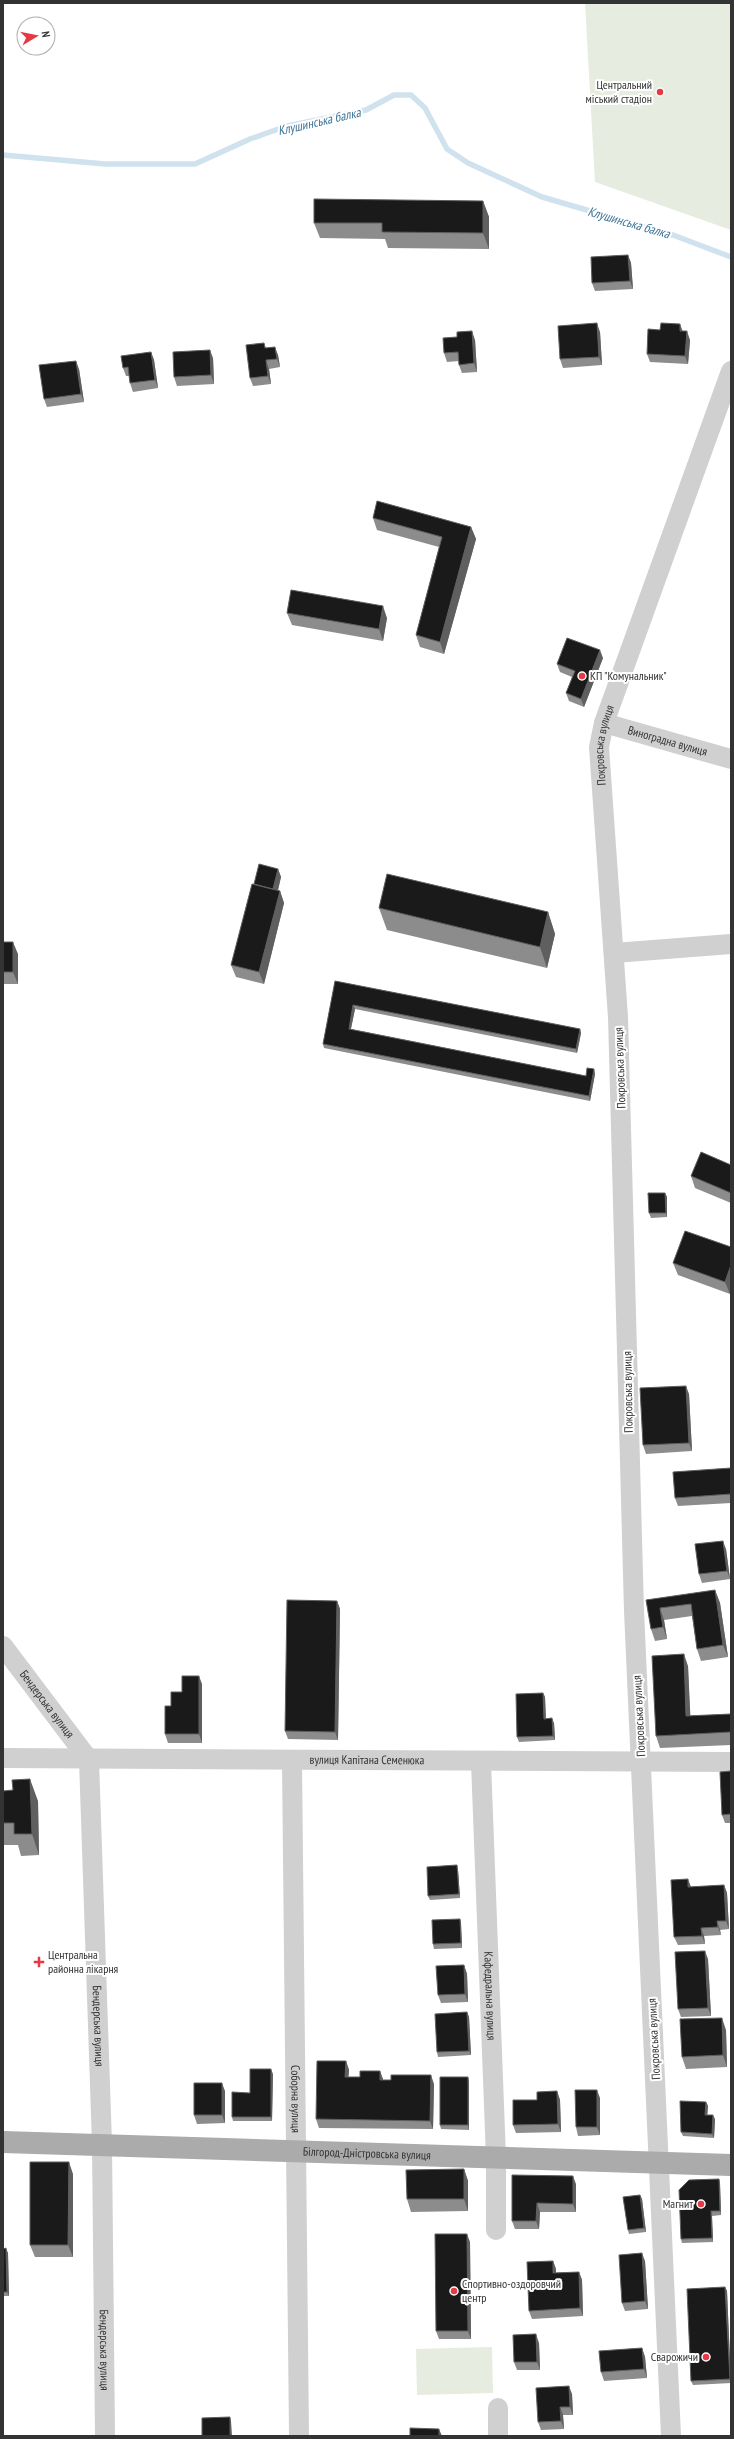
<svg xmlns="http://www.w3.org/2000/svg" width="734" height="2439" viewBox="0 0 734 2439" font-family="'PT Sans Narrow',sans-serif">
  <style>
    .garden { fill: #e6ecdf }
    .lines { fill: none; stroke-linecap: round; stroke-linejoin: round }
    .stream { stroke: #cfe2ee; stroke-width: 5.5 }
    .minor { stroke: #d0d0d0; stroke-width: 20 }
    .major { stroke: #ababab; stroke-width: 22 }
    .wall { fill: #8c8c8c }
    .shaded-wall { fill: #5f5f5f }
    .building { fill: #1a1a1a; stroke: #5f5f5f }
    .poi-dot { fill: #e63946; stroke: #fff; stroke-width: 1.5 }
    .labels { text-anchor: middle; stroke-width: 4; stroke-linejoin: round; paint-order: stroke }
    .poi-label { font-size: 12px; fill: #333; stroke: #fff; text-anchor: end }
    .street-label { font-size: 12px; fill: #333; stroke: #fff }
    .water-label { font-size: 13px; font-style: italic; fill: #3f7597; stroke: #fff }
  </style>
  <rect width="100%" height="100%" fill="#fff"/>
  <!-- garden -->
  <path class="garden" d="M585,3H731V230L595,182Z
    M492,2347L493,2393L417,2395L416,2349Z"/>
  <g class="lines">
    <!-- stream -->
    <path class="stream" d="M3,155L105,164H195L250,139L287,126L366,110L394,95H411L425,108L447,149L468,163L542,197L673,235L731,257"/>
    <!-- minor -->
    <g class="minor">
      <path id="s1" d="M604,723L731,759"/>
      <path d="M614,953L731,944"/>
      <path id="s2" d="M3,1646L89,1760L102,2144L105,2436"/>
      <path id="s3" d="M3,1758L731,1762"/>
      <path id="s4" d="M292,1761L299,2436"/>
      <path id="s5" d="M481,1762L496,2158V2230"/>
      <path d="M498,2408V2436"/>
      <path id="s6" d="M671,2436L634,1611L618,1017L599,747L604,723L731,371"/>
    </g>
    <!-- major -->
    <path class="major" id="s7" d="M3,2142L731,2165"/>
  </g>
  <!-- wall -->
  <path class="wall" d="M483,201L489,217V249L388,248L385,239L320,238L314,223Z
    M628,255L631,263L633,289L595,291L592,283Z
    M683,331L690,340L688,364L650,362L647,354Z
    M600,332L602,365L563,368L560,359Z
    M475,340L477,372L462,373L459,365V361L447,362L444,353Z
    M264,343L266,348L278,355L280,367L269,369L271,384L253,386L250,378Z
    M151,352L154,360L158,388L133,392L130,383L129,376H126L123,368Z
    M213,358L214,384L177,386L174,377Z
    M79,369L84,402L47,407L44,399Z
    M373,518L471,527L476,539L444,654L420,647L416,635L439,547L377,530Z
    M287,613L387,618L383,641L292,625Z
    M603,658L584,707L569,701L566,693L572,677L560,672L557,664Z
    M278,869L281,877L278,891H280L284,903L264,984L236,977L231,965L254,884Z
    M379,908L548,912L555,934L547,968L387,930Z
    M3,942L18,954V984H3Z
    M335,981L580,1029L581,1033L577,1053L355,1009L351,1029L586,1076L594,1069L595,1074L590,1101L324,1048L323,1044Z
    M731,1165V1203L695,1188L691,1176Z
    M665,1193L667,1197V1217L651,1218L649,1213Z
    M731,1247L730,1294L678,1275L673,1263Z
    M689,1394L692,1451L646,1454L643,1445Z
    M731,1468V1503L678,1506L675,1498Z
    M726,1549L730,1579L702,1583L699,1574Z
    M715,1590L720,1603L728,1657L701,1661L697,1649L692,1616L664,1620L667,1639L655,1641L651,1629L646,1600Z
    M337,1601L340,1609L338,1740L288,1739L285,1731Z
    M688,1666L690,1716L731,1714V1745L660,1748L656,1736Z
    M202,1684V1743H168L165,1734L171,1706L182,1692Z
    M543,1693L545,1697L546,1719L554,1723L555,1740L519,1742L517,1737Z
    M731,1771V1823H725L722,1815Z
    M3,1791L38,1801L39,1855L21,1856L18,1845H3Z
    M458,1870L460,1898L430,1900L428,1896Z
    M724,1885L727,1893L729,1929L720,1930L721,1935L704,1936L705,1944L678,1945L674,1937L691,1887Z
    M460,1919L461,1923L462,1948L434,1949L433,1944Z
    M708,1959L711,2016L681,2017L678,2009Z
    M464,1965L467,1974L468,2002L441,2003L438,1995Z
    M467,2012L469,2017L471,2055L438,2057L437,2052Z
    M726,2030L727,2067L686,2069L682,2057Z
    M346,2061L349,2070L348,2077H360L380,2071L383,2080L434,2084L433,2129L319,2128L316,2119Z
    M273,2074L272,2121H233L232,2117L250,2093Z
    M468,2077L469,2082V2130L441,2129L440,2125Z
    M225,2091V2123L197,2124L194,2115Z
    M557,2091L560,2100L561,2132L516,2133L513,2125L537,2100Z
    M600,2098V2135L578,2136L576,2127Z
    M706,2102L708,2106L707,2115L715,2119L714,2138L683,2136L681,2132Z
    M464,2169L468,2181V2211L411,2212L407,2199Z
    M73,2174V2257H35L30,2245Z
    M512,2175L576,2184V2212H540L539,2229H515L512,2221Z
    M719,2179L720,2183L721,2215L712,2216L713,2242L682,2243L681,2239Z
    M640,2195L642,2199L646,2232L629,2234L628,2230Z
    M470,2242L471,2339H439L436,2331Z
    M3,2249L8,2253L9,2296H3Z
    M553,2261L556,2269V2273L579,2272L582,2280L583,2316L532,2319L529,2311Z
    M645,2261L648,2309L625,2311L622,2303Z
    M725,2287L727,2291L731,2383L693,2385L691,2381Z
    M539,2343L540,2370H517L514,2362Z
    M642,2348L645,2357L647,2378L604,2381L601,2372Z
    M572,2394L573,2415H563L564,2429L541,2430L538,2422Z"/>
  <!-- shaded-wall -->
  <path class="shaded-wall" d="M483,201L489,217V249L483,233Z
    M628,255L631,263L633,289L630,281Z
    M597,323L600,332L602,365L599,357Z
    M680,324L683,332L680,331Z
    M472,331L475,340L477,372L474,363Z
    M687,331L690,340L688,364L685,356Z
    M275,347L278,355L280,367L277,359Z
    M210,350L213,358L214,384L211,375Z
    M151,352L154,360L158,388L155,380Z
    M266,360L269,369L271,384L268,376Z
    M76,361L79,369L84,402L81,394Z
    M471,527L476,539L444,654L440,642Z
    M383,606L387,618L383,641L379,629Z
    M600,650L603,658L584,707L581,699Z
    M3,845L4,848V881L3,877Z
    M278,869L281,877L275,901L272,893Z
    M280,891L284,903L264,984L259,972Z
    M548,912L555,934L547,968L540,947Z
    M13,942L18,954V984L13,972Z
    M353,1005L355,1009L350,1033L349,1029Z
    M580,1029L581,1033L577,1053L576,1049Z
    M594,1069L595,1074L590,1101L589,1096Z
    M665,1193L667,1197V1217L666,1213Z
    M731,1265V1290L730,1294L725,1282Z
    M686,1386L689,1394L692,1451L689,1443Z
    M723,1541L726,1549L730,1579L727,1571Z
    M715,1590L720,1603L728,1657L723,1645Z
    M337,1601L340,1609L338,1740L335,1732Z
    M660,1608L664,1620L667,1639L663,1627Z
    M684,1654L688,1666L691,1729L686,1716Z
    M199,1676L202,1684V1743L199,1734Z
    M543,1693L545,1697L546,1723L544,1719Z
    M552,1718L554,1723L555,1740L553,1736Z
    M30,1779L38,1801L39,1855L32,1834Z
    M457,1865L458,1870L460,1898L459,1894Z
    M688,1879L691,1887H688Z
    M724,1885L727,1893L729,1929L726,1921Z
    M460,1919L461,1923L462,1948L461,1943Z
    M717,1921L720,1930L721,1935L718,1927Z
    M701,1928L704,1936L705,1944L702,1936Z
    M705,1951L708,1959L711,2016L708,2008Z
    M464,1965L467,1974L468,2002L465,1994Z
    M467,2012L469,2017L471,2055L469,2051Z
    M722,2018L726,2030L727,2067L723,2055Z
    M346,2061L349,2070L348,2085L345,2077Z
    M271,2069L273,2074L272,2121L271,2117Z
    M380,2071L383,2079V2088L380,2080Z
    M431,2075L434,2084L433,2129L430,2121Z
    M468,2077L469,2082V2130L468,2125Z
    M222,2083L225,2091V2123L222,2115Z
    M597,2090L600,2098V2135L597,2127Z
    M557,2091L560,2100L561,2132L558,2124Z
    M706,2102L708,2106L707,2119L705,2115Z
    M713,2115L715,2119L714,2138L712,2134Z
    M69,2162L73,2174V2257L68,2245Z
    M464,2169L468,2181V2211L464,2199Z
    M573,2176L576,2184V2212L573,2204Z
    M719,2179L720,2183L721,2215L720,2211Z
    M640,2195L642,2199L646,2232L644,2228Z
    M537,2203L540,2212L539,2229L536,2221Z
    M711,2211L712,2216L713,2242L712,2238Z
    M467,2234L470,2242L471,2339L468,2331Z
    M6,2248L8,2253L9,2296L7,2292Z
    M642,2253L645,2261L648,2309L645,2301Z
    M553,2261L556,2269V2281L553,2273Z
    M579,2272L582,2280L583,2316L580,2308Z
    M725,2287L727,2291L731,2383L730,2379Z
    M536,2334L539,2343L540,2370L537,2362Z
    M642,2348L645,2357L647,2378L644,2369Z
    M569,2386L572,2394L573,2415L570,2407Z
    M560,2407L563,2415L564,2429L561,2421Z
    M230,2417L231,2421L232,2436H230Z
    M439,2429L442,2436H439Z"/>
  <!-- building -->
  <path class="building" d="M314,199L483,201V233L382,232V223H314Z
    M628,255L630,281L592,283L591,257Z
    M597,323L599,357L560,359L558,326Z
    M661,323L680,324V331H687L685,356L647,354L648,329L660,330Z
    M472,331L474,363L459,365L458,352L444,353L443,338L457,337V332Z
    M264,343L265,348L275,347L277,359L266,360L268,376L250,378L246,345Z
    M210,350L211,375L174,377L173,352Z
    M151,352L155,380L130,383L128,367L123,368L121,356Z
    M76,361L81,394L44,399L39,365Z
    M377,501L471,527L440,642L416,635L442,537L373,518Z
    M291,590L383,606L379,629L287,613Z
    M567,638L600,650L581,699L566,693L575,671L557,664Z
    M259,864L278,869L273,889L254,884Z
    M387,874L548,912L540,947L379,908Z
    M252,884L280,891L259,972L231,965Z
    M3,942H13V972H3Z
    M335,981L580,1029L576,1049L353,1005L349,1029L586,1076L587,1068L594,1069L589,1096L323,1044Z
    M701,1152L731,1165V1193L691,1176Z
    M648,1193H665L666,1213H649Z
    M685,1231L731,1247V1265L725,1282L673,1263Z
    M686,1386L689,1443L643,1445L640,1388Z
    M731,1468V1494L675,1498L673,1472Z
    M723,1541L727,1571L699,1574L695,1544Z
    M715,1590L723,1645L697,1649L691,1604L660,1608L663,1627L651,1629L646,1600Z
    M287,1600L337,1601L335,1732L285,1731Z
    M684,1654L686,1716L731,1714V1732L656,1736L652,1656Z
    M182,1676H199V1734H165V1706H171V1692H182Z
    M543,1693L544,1719L552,1718L553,1736L517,1737L516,1694Z
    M731,1771V1814L722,1815L720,1772Z
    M30,1779L32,1834H14V1823H3V1791L13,1790L12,1780Z
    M457,1865L459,1894L428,1896L427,1867Z
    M688,1879V1887L724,1885L726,1921H717L718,1927L701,1928L702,1936L674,1937L671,1880Z
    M460,1919L461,1943L433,1944L432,1920Z
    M705,1951L708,2008L678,2009L675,1952Z
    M464,1965L465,1994L438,1995L436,1966Z
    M467,2012L469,2051L437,2052L435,2014Z
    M722,2018L723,2055L682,2057L680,2019Z
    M317,2061H346L345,2077H360V2071H380V2080H391V2075H431L430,2121L316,2119Z
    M250,2069H271V2117H232V2092L250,2093Z
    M440,2077H468V2125H440Z
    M194,2083H222V2115H194Z
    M575,2090H597V2127H576Z
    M557,2091L558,2124L513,2125V2100H537V2092Z
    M680,2101L706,2102L705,2115H713L712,2134L681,2132Z
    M30,2162H69L68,2245H30Z
    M464,2169V2199H407L406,2170Z
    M512,2175L573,2176V2204L537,2203L536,2221H512Z
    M719,2179L720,2211H711L712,2238L681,2239L679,2190L689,2180Z
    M640,2195L644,2228L628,2230L623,2197Z
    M435,2234H467L468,2331H436Z
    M6,2248L7,2292H3V2249Z
    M642,2253L645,2301L622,2303L619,2255Z
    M553,2261V2273L579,2272L580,2308L529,2311L527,2262Z
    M725,2287L730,2379L691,2381L687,2289Z
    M536,2334L537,2362H514L513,2335Z
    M642,2348L644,2369L601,2372L599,2351Z
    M569,2386L570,2407H560L561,2421L538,2422L536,2388Z
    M230,2417V2436H202V2418Z
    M410,2428L439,2429V2436H410Z"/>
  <!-- markers -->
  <g class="poi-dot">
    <circle cx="660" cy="92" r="4"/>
    <circle cx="582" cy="676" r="4"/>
    <path d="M37 1956h4v4h4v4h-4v4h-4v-4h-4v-4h4z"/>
    <circle cx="701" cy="2204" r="4"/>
    <circle cx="454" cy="2291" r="4"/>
    <circle cx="706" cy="2357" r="4"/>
  </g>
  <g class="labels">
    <!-- poi labels -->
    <g class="poi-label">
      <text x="652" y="89">Центральний<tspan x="652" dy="14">міський стадіон</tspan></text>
      <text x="590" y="680" text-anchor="start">КП "Комунальник"</text>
      <text x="48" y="1959" text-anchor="start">Центральна<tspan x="48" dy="14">районна лікарня</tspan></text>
      <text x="693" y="2208">Магнит</text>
      <text x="462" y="2288" text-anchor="start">Спортивно-оздоровчий<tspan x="462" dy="14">центр</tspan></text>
      <text x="698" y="2361">Сварожичи</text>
    </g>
    <!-- street labels -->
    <g class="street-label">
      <text dy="4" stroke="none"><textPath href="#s1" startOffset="66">Виноградна вулиця</textPath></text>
      <text dy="4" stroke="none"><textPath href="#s6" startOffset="1693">Покровська вулиця</textPath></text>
      <text transform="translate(620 1068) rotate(-92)" y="4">Покровська вулиця</text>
      <text transform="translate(628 1392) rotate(-91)" y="4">Покровська вулиця</text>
      <text dy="4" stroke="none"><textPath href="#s2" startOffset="73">Бендерська вулиця</textPath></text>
      <text transform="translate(639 1716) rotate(-93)" y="4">Покровська вулиця</text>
      <text dy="4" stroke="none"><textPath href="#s3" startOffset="364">вулиця Капітана Семенюка</textPath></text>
      <text dy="4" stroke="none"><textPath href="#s5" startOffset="234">Кафедральна вулиця</textPath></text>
      <text dy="4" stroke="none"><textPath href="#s2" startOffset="409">Бендерська вулиця</textPath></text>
      <text transform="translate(654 2039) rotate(-93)" y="4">Покровська вулиця</text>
      <text dy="4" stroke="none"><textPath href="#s4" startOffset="338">Соборна вулиця</textPath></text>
      <text dy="4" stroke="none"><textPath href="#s7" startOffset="364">Білгород-Дністровська вулиця</textPath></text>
      <text dy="4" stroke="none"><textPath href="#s2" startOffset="733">Бендерська вулиця</textPath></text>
    </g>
    <!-- water labels -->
    <g class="water-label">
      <text transform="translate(319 121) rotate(-13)" y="5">Клушинська балка</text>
      <text transform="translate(629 222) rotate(16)" y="5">Клушинська балка</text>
    </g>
  </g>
  <!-- border -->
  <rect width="734" height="2439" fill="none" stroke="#333333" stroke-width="8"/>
  <!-- north arrow -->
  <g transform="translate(36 36) rotate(80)"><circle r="19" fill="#ffffff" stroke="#adadad"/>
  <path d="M0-3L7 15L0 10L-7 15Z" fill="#e63946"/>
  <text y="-6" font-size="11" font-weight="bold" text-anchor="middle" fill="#333333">N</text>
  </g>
</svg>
